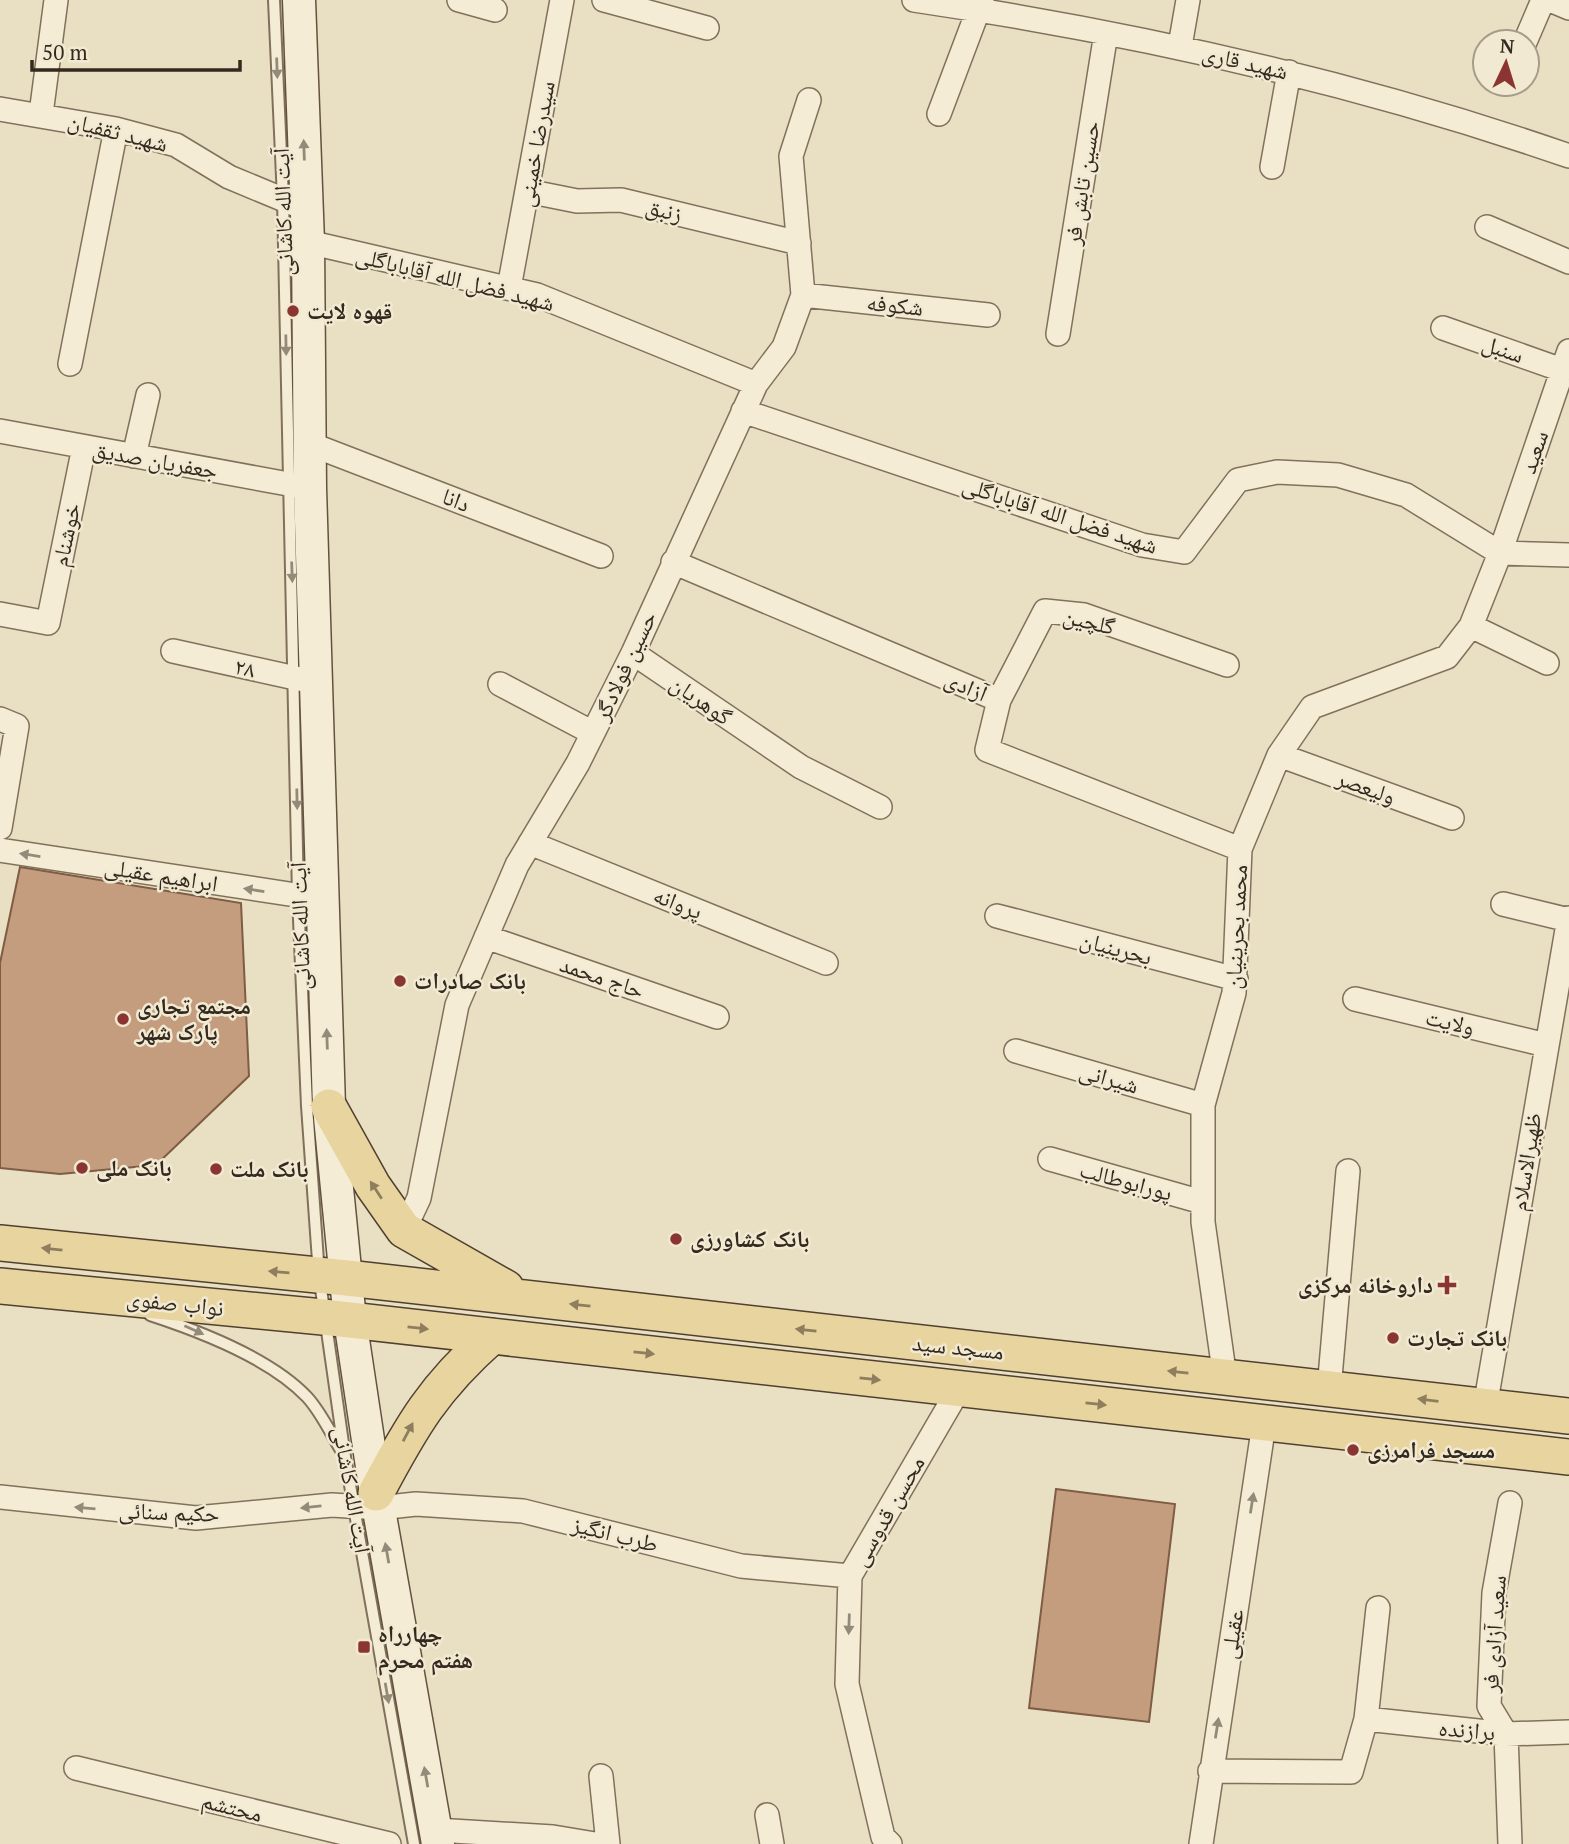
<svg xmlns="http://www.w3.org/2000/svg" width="1569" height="1844" viewBox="0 0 1569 1844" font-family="'PT Serif','Noto Naskh Arabic',serif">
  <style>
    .building { fill: #c39d7d; stroke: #7e5d44; stroke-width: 2 }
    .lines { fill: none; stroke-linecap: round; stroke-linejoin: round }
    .lane-casing { stroke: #81715c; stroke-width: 14 }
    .street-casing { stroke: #81715c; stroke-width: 26 }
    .secondary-casing { stroke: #63523f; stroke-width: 35 }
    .primary-casing { stroke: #4f4030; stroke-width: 38 }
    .lane { stroke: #f5ecd5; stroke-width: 10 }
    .street { stroke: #f5ecd5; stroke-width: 23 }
    .secondary { stroke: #f5ecd5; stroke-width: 32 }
    .primary { stroke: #e8d49e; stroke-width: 35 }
    .oneway { fill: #948a7a }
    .oneway2 { fill: #8e7e5e }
    .poi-dot { fill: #8a3532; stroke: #f1e9d2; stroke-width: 2.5 }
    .labels { text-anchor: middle; stroke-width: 5; stroke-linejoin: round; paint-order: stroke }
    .street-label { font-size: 23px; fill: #33291e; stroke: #f1e9d2 }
    .poi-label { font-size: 23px; font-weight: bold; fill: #33291e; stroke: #f1e9d2; text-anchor: start }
  </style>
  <rect width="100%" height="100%" fill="#e9dfc3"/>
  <!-- building -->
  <path class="building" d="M20,867L241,903L249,1076L156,1165L60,1174L0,1168V963Z
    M1056,1489L1175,1504L1149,1722L1029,1708Z"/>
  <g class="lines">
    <defs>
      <path id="lane" d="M274,0L283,199L298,896L307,1106L319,1275L345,1457L414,1844
        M150,1315C199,1331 271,1359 307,1397C321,1412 331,1434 342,1452"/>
      <path id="street" d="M459,0L495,10
        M604,0L707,28
        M914,0C1137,33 1356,82 1569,156
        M1550,0L1569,8
        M1525,42L1543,0
        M1180,46L1188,0
        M0,109L116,129L176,145L229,177L306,209
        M41,114L56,0
        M939,114L982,0
        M1272,167L1289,72
        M527,191L577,201L621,200L799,243
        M1487,227L1569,262
        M308,242L537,295L756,384
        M509,288L562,0
        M803,295L988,315
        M1443,328L1562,370
        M1058,334L1106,33
        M70,364L116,129
        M743,411L1142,545L1184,552L1238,480L1277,472L1338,475L1406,495L1500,553L1569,555
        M0,431L310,488
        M310,444L601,556
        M134,456L148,395
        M673,562L999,700L987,750L1240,849
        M0,614L48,623L84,447
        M1471,626L1547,663
        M173,651L318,683
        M633,653L801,767L880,807
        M500,684L593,733
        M999,700L1045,611L1084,615L1227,665
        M0,719L17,726L0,828
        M1279,755L1452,818
        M530,843L826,963
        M0,850L322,899
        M1503,904L1569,920
        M997,916L1236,979
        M486,937L717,1017
        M1355,999L1546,1045
        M1016,1051L1203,1105
        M1050,1159L1202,1202
        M404,1230L419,1198L457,1005L517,865L578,763L633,653L756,384L784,347L803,295L791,156L809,100
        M1225,1378L1203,1222V1105L1234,993L1240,849L1279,755L1312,707L1447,657L1471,626L1500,553L1569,351
        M1329,1389L1348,1171
        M1485,1407L1569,918
        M0,1497L196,1518L332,1505L379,1508L416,1504L523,1511L741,1566L850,1576
        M1366,1719L1506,1734L1569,1732
        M76,1768L389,1844
        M1210,1771L1351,1772L1366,1719L1378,1608
        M601,1776L608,1844
        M767,1815L772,1844
        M436,1830L553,1837L595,1844
        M890,1844L883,1837L847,1684L850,1576L959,1389
        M1201,1844L1264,1424
        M1510,1844L1506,1734L1489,1706L1494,1593L1510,1503"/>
      <path id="secondary" d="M299,0L308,242L310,488L329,1107L350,1320L376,1493L438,1844"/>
      <path id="primary" d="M329,1107L373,1186L404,1230L506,1288
        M0,1243L347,1278L1569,1416
        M0,1286L323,1317L1569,1457
        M376,1493C412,1425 434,1387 492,1336"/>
    </defs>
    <!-- lane casing -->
    <use href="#lane" class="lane-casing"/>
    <!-- street casing -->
    <use href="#street" class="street-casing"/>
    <!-- secondary casing -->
    <use href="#secondary" class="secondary-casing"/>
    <!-- primary casing -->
    <use href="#primary" class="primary-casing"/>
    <!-- lane -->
    <use href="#lane" class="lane"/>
    <!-- street -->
    <use href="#street" class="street"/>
    <!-- secondary -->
    <use href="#secondary" class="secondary"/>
    <!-- primary -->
    <use href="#primary" class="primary"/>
  </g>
  <!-- one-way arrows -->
  <defs><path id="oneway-solid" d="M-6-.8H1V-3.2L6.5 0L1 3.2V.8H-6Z" transform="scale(1.75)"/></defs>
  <g class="oneway">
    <use href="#oneway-solid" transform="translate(277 68) rotate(88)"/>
    <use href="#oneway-solid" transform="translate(304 150) rotate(-92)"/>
    <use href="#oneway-solid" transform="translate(286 345) rotate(89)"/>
    <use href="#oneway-solid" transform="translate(292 572) rotate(88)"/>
    <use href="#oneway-solid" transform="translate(297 799) rotate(89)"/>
    <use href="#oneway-solid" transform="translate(30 855) rotate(-171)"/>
    <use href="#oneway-solid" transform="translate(254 890) rotate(-171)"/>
    <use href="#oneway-solid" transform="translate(327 1039) rotate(-92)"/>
    <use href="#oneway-solid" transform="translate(194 1330) rotate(24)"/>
    <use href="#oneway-solid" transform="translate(1252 1503) rotate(-81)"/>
    <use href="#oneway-solid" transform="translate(311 1507) rotate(174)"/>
    <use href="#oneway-solid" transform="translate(85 1508) rotate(-175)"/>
    <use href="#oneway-solid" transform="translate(387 1553) rotate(-100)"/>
    <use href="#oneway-solid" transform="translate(849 1624) rotate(92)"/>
    <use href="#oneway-solid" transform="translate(387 1693) rotate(80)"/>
    <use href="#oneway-solid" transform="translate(1217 1728) rotate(-81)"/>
    <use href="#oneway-solid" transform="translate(426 1777) rotate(-100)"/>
  </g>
  <g class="oneway2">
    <use href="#oneway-solid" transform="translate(376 1190) rotate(-123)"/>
    <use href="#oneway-solid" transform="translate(52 1249) rotate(-174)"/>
    <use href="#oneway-solid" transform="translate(279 1272) rotate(-175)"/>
    <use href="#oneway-solid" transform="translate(580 1305) rotate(-174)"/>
    <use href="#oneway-solid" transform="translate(418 1328) rotate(6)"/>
    <use href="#oneway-solid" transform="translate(806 1330) rotate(-174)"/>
    <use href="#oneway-solid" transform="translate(644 1353) rotate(6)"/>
    <use href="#oneway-solid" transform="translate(1178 1372) rotate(-174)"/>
    <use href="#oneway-solid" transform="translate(870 1379) rotate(6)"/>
    <use href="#oneway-solid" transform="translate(1428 1400) rotate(-173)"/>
    <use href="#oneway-solid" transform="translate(1096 1404) rotate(6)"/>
    <use href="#oneway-solid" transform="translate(408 1432) rotate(-62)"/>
  </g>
  <!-- markers -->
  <g class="poi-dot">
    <circle cx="293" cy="311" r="7"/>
    <circle cx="400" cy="981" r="7"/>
    <circle cx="123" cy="1019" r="7"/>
    <circle cx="82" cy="1168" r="7"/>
    <circle cx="216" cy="1169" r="7"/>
    <circle cx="676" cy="1239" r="7"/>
    <path d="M1443.5 1274.5h7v7h7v7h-7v7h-7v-7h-7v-7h7z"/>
    <circle cx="1393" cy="1338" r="7"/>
    <circle cx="1353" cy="1450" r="7"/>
    <rect x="357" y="1640" width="14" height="14" rx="3.5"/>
  </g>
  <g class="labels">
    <!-- street labels -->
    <g class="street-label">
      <text transform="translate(1245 62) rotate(13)" y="8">شهید قاری</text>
      <text transform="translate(118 132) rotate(14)" y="8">شهید ثقفیان</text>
      <text transform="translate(536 144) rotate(-80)" y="8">سیدرضا خمینی</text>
      <text transform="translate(1082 183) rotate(-81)" y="8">حسین تابش فر</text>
      <text transform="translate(664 210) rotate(14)" y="8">زنبق</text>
      <text transform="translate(283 212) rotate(-92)" y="8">آیت الله کاشانی</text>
      <text transform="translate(455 279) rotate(14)" y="8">شهید فضل الله آقاباباگلی</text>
      <text transform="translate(895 305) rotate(6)" y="8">شکوفه</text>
      <text transform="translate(1503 349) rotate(19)" y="8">سنبل</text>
      <text transform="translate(1534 452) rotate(-71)" y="8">سعید</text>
      <text transform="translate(155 460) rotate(10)" y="8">جعفریان صدیق</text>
      <text transform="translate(456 500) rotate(21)" y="8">دانا</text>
      <text transform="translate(1060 515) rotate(18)" y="8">شهید فضل الله آقاباباگلی</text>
      <text transform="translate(66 535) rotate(-78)" y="8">خوشنام</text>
      <text transform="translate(1089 621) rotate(14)" y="8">گلچین</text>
      <text transform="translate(625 666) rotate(-65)" y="8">حسین فولادگر</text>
      <text transform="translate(245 668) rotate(13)" y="8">۲۸</text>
      <text transform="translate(966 686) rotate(23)" y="8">آزادی</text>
      <text transform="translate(701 700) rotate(35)" y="8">گوهریان</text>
      <text transform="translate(1366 787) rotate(20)" y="8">ولیعصر</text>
      <text transform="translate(161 875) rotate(9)" y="8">ابراهیم عقیلی</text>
      <text transform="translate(678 903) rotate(22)" y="8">پروانه</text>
      <text transform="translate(300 926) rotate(-92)" y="8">آیت الله کاشانی</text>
      <text transform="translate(1236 927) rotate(-87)" y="8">محمد بحرینیان</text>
      <text transform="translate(1116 948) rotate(15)" y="8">بحرینیان</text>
      <text transform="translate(602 977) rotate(19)" y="8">حاج محمد</text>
      <text transform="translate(1450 1022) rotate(13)" y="8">ولایت</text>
      <text transform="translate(1109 1078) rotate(16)" y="8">شیرانی</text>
      <text transform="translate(1526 1162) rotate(-81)" y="8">ظهیرالاسلام</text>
      <text transform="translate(1126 1181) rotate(15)" y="8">پورابوطالب</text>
      <text transform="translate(175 1303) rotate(6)" y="8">نواب صفوی</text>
      <text transform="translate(958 1347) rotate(6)" y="8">مسجد سید</text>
      <text transform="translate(352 1490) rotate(80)" y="8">آیت الله کاشانی</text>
      <text transform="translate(888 1511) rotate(-60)" y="8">محسن قدوسی</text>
      <text transform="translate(169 1512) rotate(2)" y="8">حکیم سنائی</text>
      <text transform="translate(615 1534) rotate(14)" y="8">طرب انگیز</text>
      <text transform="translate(1232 1634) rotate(-81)" y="8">عقیلی</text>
      <text transform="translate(1494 1634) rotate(-86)" y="8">سعید آزادی فر</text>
      <text transform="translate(1467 1730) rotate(5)" y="8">برازنده</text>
      <text transform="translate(232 1807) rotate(14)" y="8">محتشم</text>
    </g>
    <!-- poi labels -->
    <g class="poi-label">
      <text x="307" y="319">قهوه لایت</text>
      <text x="414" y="989">بانک صادرات</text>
      <text x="137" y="1014">مجتمع تجاری<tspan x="137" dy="26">پارک شهر</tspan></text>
      <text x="96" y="1176">بانک ملی</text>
      <text x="230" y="1177">بانک ملت</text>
      <text x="690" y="1247">بانک کشاورزی</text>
      <text x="1433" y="1293" text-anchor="end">داروخانه مرکزی</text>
      <text x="1407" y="1346">بانک تجارت</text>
      <text x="1367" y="1458">مسجد فرامرزی</text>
      <text x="378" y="1642">چهارراه<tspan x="378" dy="26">هفتم محرم</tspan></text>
    </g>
  </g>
  <!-- north arrow -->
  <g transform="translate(1506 63) rotate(4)"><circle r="33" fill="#f1e9d2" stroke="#a59c8a" stroke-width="2"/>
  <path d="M0-5L12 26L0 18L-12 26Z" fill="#8a3532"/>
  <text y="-10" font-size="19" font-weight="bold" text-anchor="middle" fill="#33291e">N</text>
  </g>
  <!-- scale -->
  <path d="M32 60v10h208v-10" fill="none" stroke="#33291e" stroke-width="3.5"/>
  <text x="42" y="60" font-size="21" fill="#33291e" stroke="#f1e9d2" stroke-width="5" paint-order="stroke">50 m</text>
</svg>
